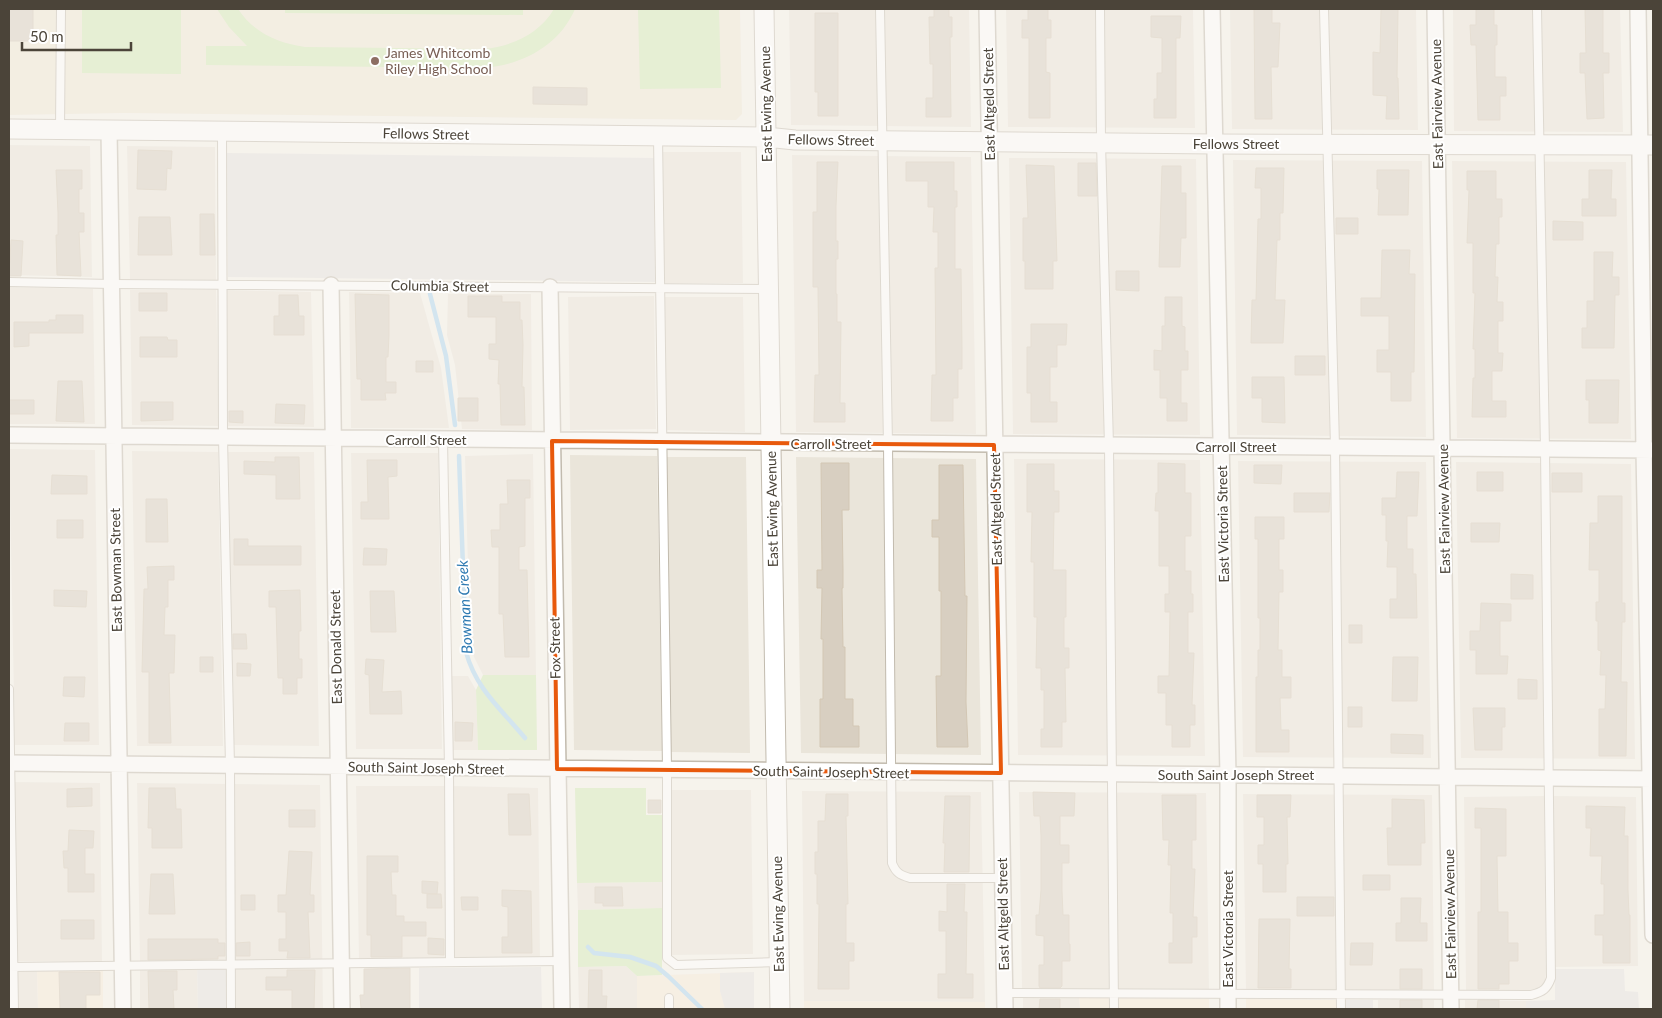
<svg xmlns="http://www.w3.org/2000/svg" width="1662" height="1018" viewBox="0 0 1662 1018" font-family="Lato,sans-serif">
  <style>
    .residential { fill: #eae5da }
    .commercial { fill: #f7ead8 }
    .education { fill: #efe8d6 }
    .green { fill: #d2eab5 }
    .parking { fill: #e5e3e0 }
    .lines { fill: none; stroke-linecap: round; stroke-linejoin: round }
    .stream { stroke: #a9d4f2; stroke-width: 4.5 }
    .building { fill: #d8cfc1; stroke: #d3c7b4 }
    .service-casing { stroke: #c2bbae; stroke-width: 10 }
    .minor-casing { stroke: #c2bbae; stroke-width: 18 }
    .tertiary-casing { stroke: #c2bbae; stroke-width: 21 }
    .service { stroke: #fff; stroke-width: 8 }
    .minor { stroke: #fff; stroke-width: 15 }
    .tertiary { stroke: #fff; stroke-width: 19 }
    .marked { fill: none; stroke: #e8590c; stroke-width: 4; stroke-linejoin: round }
    .education-dot { fill: #8d6e63; stroke: #fff; stroke-width: 2 }
    .labels { text-anchor: middle; stroke-width: 4; stroke-linejoin: round; paint-order: stroke }
    .education-label { font-size: 14px; fill: #785e54; stroke: #fff; text-anchor: start }
    .street-label { font-size: 14px; fill: #4b4439; stroke: #fff }
    .water-label { font-size: 15px; font-style: italic; fill: #2e7ab2; stroke: #fff }
  </style>
  <rect width="100%" height="100%" fill="#f6f3ec"/>
  <!-- residential -->
  <path class="residential" d="M789,9H969L971,127L791,125Z
    M1006,9H1193L1195,128L1008,127Z
    M1230,9H1416L1418,130L1232,129Z
    M1453,9H1620L1623,132L1454,131Z
    M9,145L90,146L92,277L9,275Z
    M127,146L215,147L216,280L130,279Z
    M662,152H741L743,283H664Z
    M792,155L971,157L976,434L796,432Z
    M1009,158L1196,159L1200,435L1013,434Z
    M1233,160L1422,161L1426,437L1237,435Z
    M1452,161L1626,162L1631,439L1457,438Z
    M9,287L93,289L95,424H9Z
    M130,290H216L219,426L132,425Z
    M226,290L311,292L314,427L226,426Z
    M349,292L420,293L441,368L449,428H351Z
    M448,294H531L532,430L462,429L455,365L447,335Z
    M654,296L656,429L570,430L568,297Z
    M663,297H743L745,432L665,430Z
    M9,449L95,450L99,745H15Z
    M132,451L218,452L223,746H137Z
    M228,452H314L319,746L233,745Z
    M351,453H438L442,749H356Z
    M533,454L536,675H483L474,657L470,640L465,456Z
    M570,455L657,456L662,751L574,750Z
    M666,457H746L750,753L671,752Z
    M796,457L976,459L981,755L801,753Z
    M1014,459L1200,460L1205,756L1018,755Z
    M1238,461L1426,462L1431,758L1243,757Z
    M1456,462L1631,464L1635,759L1461,758Z
    M451,676H468L476,690L478,750H452Z
    M14,782L100,783L102,961H16Z
    M137,783L320,785L323,1009H235L234,960L140,961Z
    M356,786H445L447,960L359,959Z
    M452,786L538,788L540,959L454,960Z
    M671,790H751L753,954L672,955Z
    M802,791L981,792L985,1002L804,1001Z
    M1019,792L1206,793L1209,990L1022,989Z
    M1243,794L1432,795L1434,991L1246,992Z
    M1544,796L1546,973L1545,982L1541,988L1533,991H1466L1464,797Z
    M1553,796L1636,797L1638,966L1555,967Z
    M662,882V908L578,910L577,883Z
    M626,966L637,976V1009H579L578,967Z
    M197,967L198,1009H140V968Z
    M17,971H37L38,1009H17Z
    M1023,998H1079L1080,1009H1023Z
    M1378,1000H1434V1009H1378Z
    M1465,1000L1526,1001V1009H1465Z"/>
  <!-- commercial -->
  <path class="commercial" d="M103,970V1009H38L37,971Z
    M754,972V1009H637V976Z
    M1079,998H1109V1009H1080Z
    M1117,998L1209,999V1009H1117Z
    M1246,999L1336,1000V1009H1246Z
    M804,1001L985,1002V1009H804Z"/>
  <!-- education -->
  <path class="education" d="M9,9H740L742,114L736,120L124,113L9,115Z"/>
  <!-- green -->
  <path class="green" d="M82,9H181V74L82,73Z
    M217,9H238C254,33 278,43 305,47L484,49C513,46 539,34 554,9H575C559,46 522,65 483,68L206,65V46H247L229,27Z
    M285,9H523V15L285,13Z
    M638,9H719L721,88L640,89Z
    M483,675H536L537,750H478L476,690Z
    M575,788H646V815H662V882L577,883Z
    M662,908V975L637,976L626,966L578,967V910Z"/>
  <!-- parking -->
  <path class="parking" d="M227,153L654,158L655,282L228,277Z
    M197,967H226V1009H198Z
    M541,967L542,1009H419V968Z
    M1555,969H1624L1625,991L1638,992L1639,1009H1526V1001L1555,1000Z
    M754,972V1009H725L720,991V973Z
    M1344,1000H1373V1009H1344Z"/>
  <g class="lines">
    <!-- stream -->
    <path class="stream" d="M430,294L446,356L455,425
      M459,456L466,652C476,689 501,709 525,738
      M588,947L594,953L630,957L656,966L668,976L702,1009"/>
  </g>
  <!-- building -->
  <path class="building" d="M9,9H33V41H9Z
    M934,9H949V17H952V37H950L951,117H926V98H933V64H930L929,17H934Z
    M1028,9H1048V20H1051V38H1046V72L1050,73V118H1029V38H1022V20H1028Z
    M1254,9H1272V23H1280L1278,67H1271L1272,119H1255Z
    M1381,9H1398L1397,78H1398L1399,119H1386L1387,96L1373,95V52L1380,53Z
    M1476,9H1494V25H1497V45H1495V77H1506V96H1500V120H1478L1476,45H1471L1470,25H1476Z
    M1585,9H1603V53H1609V73H1603L1604,118L1587,119L1585,73H1580V53H1586Z
    M815,13H838V116H818V92H815Z
    M1151,16H1181L1180,38H1176V118H1154V99H1157V73H1162V38L1151,37Z
    M533,87L587,88V105L533,104Z
    M138,150L172,151L171,169L167,168L166,190L137,189Z
    M817,162H838L836,206V241H838V259H836V294H837V322H841L840,403H845V422H814L815,375H819L818,287H813V212H817Z
    M906,162H954V191H957V207H955V269H961L962,349V369H958V398H953V421H931L932,375H936L935,268H938V232H933L934,207H928V181H906Z
    M1078,163H1096L1097,196H1078Z
    M1026,165L1054,166L1057,261H1053V289H1025V261H1023V218H1028Z
    M1162,166H1181V193H1186V238H1181L1180,267H1159Z
    M1256,168H1284L1283,213H1280V240H1277L1275,300H1285L1283,343H1251L1252,300H1256L1258,219H1261V188H1255Z
    M56,170H82V189H79V213H84V232H79L81,276L57,275L56,235H58V213Z
    M1377,170H1409L1408,215H1378L1379,189H1377Z
    M1589,170H1612L1611,199H1616V216H1582V199H1589Z
    M1467,171H1496V199H1502V217H1499V244H1496L1495,277H1498L1497,302H1503V321H1498V353H1503L1502,371H1492V401H1506V417H1472L1473,378H1475V349H1473L1475,293H1473V243H1467L1469,190H1467Z
    M200,214H214L215,255H200Z
    M139,217H170L172,255H138Z
    M1336,218H1358V234H1336Z
    M1553,221L1583,222V240H1553Z
    M11,240L23,241L21,276H9Z
    M1382,250H1410L1409,274H1415L1414,372H1411V401H1391V372H1377V350H1389V316H1361V298H1381Z
    M1594,252H1613L1612,277H1619V295H1615L1614,348H1582V328H1587V301H1594Z
    M1116,271H1139V291L1116,290Z
    M139,293H167V311H139Z
    M355,294L389,295V335L388,357H386V382H396V393H385L386,400H361V379H357Z
    M279,295H298L299,316H304V335H274V316H279Z
    M468,296H502V302H520V320H522L523,345L522,387H524L525,425H501L500,384H498L499,360L489,359V344H496V317H468Z
    M1165,297H1182V326L1185,327V351H1188V370H1181V403H1187V421H1167V398H1160V370H1154V350L1162,351V326H1165Z
    M56,315H83V333H29V346L14,347V322H49V320H56Z
    M1031,324H1067L1066,345H1057V367H1050V402H1057V422H1031V393H1027V347H1031Z
    M140,337H167L168,340H177V357H140Z
    M1295,356H1325V375H1295Z
    M416,361H433V372H416Z
    M1252,377H1284L1285,423L1262,422V398H1252Z
    M1586,380H1619L1618,423H1589V400H1586Z
    M58,381H82L84,422L56,421Z
    M458,398H478V421H458Z
    M9,400H34V414H9Z
    M141,402H173V420L141,421Z
    M276,404L305,405L304,424L275,423Z
    M229,411H243V423L229,422Z
    M275,457H299L300,499H276V475L244,474V461L275,462Z
    M367,460H397V476L388,477L389,519H361V502H368Z
    M821,463H849V510H842L843,570V588H842L843,647H845V699H853V726H859V747H820V699H823V639H821L822,588H817V570H822Z
    M1158,463L1185,464V493H1191V536H1185V571H1191V594H1193V612H1188V653H1194L1192,705H1195V725H1190V747H1172V725H1166V693H1158V676H1169L1170,612H1165V594H1169V566H1159V511H1155L1156,493H1158Z
    M1027,464H1054V491H1059V512H1054L1053,570H1066V617H1064V648H1069V668H1065L1066,722H1062V747H1041V729H1044V690H1041V668H1036L1037,617H1034V562H1031L1032,512H1027Z
    M939,465H963L965,596H967L966,702L968,747H937L936,676H941V591H939V537H932V520H939Z
    M1254,465H1282L1281,484L1254,483Z
    M1397,472H1419L1417,516H1407V549H1413V574H1416L1417,618H1390V599H1397V567H1387L1388,541H1386V515H1382V498H1396Z
    M1477,472H1503V491H1477Z
    M1552,473H1582V492H1552Z
    M52,475L87,476V494H51Z
    M507,480H530V498H525V546L519,547V570H527L529,657H505L503,614H499V547H492L491,530H500V504H508Z
    M1294,493H1330L1329,512H1294Z
    M1598,496H1622V603H1625V622H1622L1621,682H1627L1626,756H1599V709H1605L1606,675H1600L1601,651L1598,650V621H1596V602H1599V570H1589L1590,523H1598Z
    M146,499H167L168,542H146Z
    M1255,517H1284V539H1279V570H1283V592H1279L1278,650H1282V677H1291V698H1280L1281,730H1289V752H1256V677H1258V650H1260V618H1258V539H1255Z
    M57,520H83V538H57Z
    M1471,523H1500L1499,542H1471Z
    M234,539H248V546H301V565H234Z
    M364,548L387,549L386,565H363Z
    M174,566V580H168V607H165L164,635H175L174,673H169L171,743H149V672H142L144,589H148L147,567Z
    M1511,574L1533,575V599H1511Z
    M54,590L87,591L86,607L54,606Z
    M300,590L301,631H299V659H302V678H297V694H283V678H278L276,607H269V591Z
    M370,591H394L396,632H371Z
    M1481,603L1511,604V621H1500V656H1508L1507,674H1476V650H1470V631H1480Z
    M1349,625H1362V643H1349Z
    M233,634H246L247,649H233Z
    M200,657H213V672H200Z
    M1393,657H1418L1417,701H1392Z
    M366,659L384,660L382,692L401,691L402,714H370L369,675L365,674Z
    M237,663L251,664L250,676H237Z
    M64,677H85L84,697L63,696Z
    M1518,679L1537,680V699H1518Z
    M1348,707H1362V727H1348Z
    M1473,708H1505V727H1502V750H1475Z
    M455,722L473,723L472,741H455Z
    M65,723H89V741H64Z
    M1391,734L1423,735V754L1391,753Z
    M92,788V806L67,807V789Z
    M149,788H175L176,809H181L182,848H152V828H148Z
    M1033,792L1075,793L1074,816H1060V845H1069V863H1062V891L1063,915H1069V944H1070V961H1062V986L1060,988H1040L1039,986V965H1044V936L1036,935V915H1039L1041,890V836L1040,816H1034Z
    M508,794H529L531,835H509Z
    M826,794H848V816H846L848,904H846V943H854V961H849V989H818L819,904H817V874H815V852H818V821H825Z
    M1162,795H1196V840H1192V869H1195L1193,917H1197V937H1192V963H1169V943H1173V913H1170L1171,865H1168L1169,840H1163Z
    M1257,795H1291L1290,817H1287L1288,864H1286V892H1263V864H1258V845H1264V817H1257Z
    M945,796H970L969,872H944L945,843H943Z
    M1392,799L1424,800L1425,843H1421V865H1388L1387,828H1392Z
    M648,800H661V813H648Z
    M1586,806L1625,807L1624,836H1628V890L1629,915H1630V963H1603V935H1595V915H1604V884H1601L1602,856H1590L1591,828H1586Z
    M1475,808L1506,809V856H1497L1498,912H1508V943H1518V961H1509V984H1499V989H1478V912H1481V828H1475Z
    M289,810H315V827H289Z
    M69,830L94,831L93,848H85V874H94V892H68V868H64L63,851H68Z
    M289,851L312,852L310,895H314V912H308L310,958H287L288,951H279V939H286V912H278V895H286Z
    M367,856H398V872H391L392,895H396V916H404V922H426V936H402V957H371V935H367Z
    M151,874H173L175,914H149Z
    M1363,875H1390V890H1363Z
    M422,881L438,882L437,894L422,893Z
    M947,884H965L964,912H967L966,974H973V998H938V974H946V931H939V911L947,912Z
    M595,887H622L623,906H603V903H595Z
    M502,890L531,891L532,953H502V937H508V907L502,906Z
    M427,894H441L442,908H427Z
    M241,895H255V910H241Z
    M461,897H478V910H462Z
    M1297,897H1334V916H1297Z
    M1401,898H1421L1420,923H1427V941H1396V923H1401Z
    M1259,919H1290L1289,969H1291V988H1258Z
    M61,920H94V939H61Z
    M428,938L444,939V955L428,954Z
    M148,939H218V943H225V956H218V959L148,960Z
    M250,942V956H236V943Z
    M1351,943H1373L1372,965H1350Z
    M410,968V1009H361L360,995H364V969Z
    M1400,969H1422V989H1400Z
    M287,970H315L314,1009H292V990H266V977H287Z
    M589,970H602V996H607L606,1009H588Z
    M148,971H177V990H173L174,1009H149Z
    M59,972H100V995H86V1009H60Z
    M1040,999H1060V1009H1039Z
    M1400,1000H1422V1009H1400Z
    M1478,1000H1499V1009H1477Z"/>
  <g class="lines">
    <defs>
      <path id="service" d="M880,9L888,444L892,863C896,873 900,875 910,878H1002
        M1100,9L1101,142L1109,446L1114,1009
        M1324,9L1335,447L1341,1009
        M60,129L61,9
        M222,132L223,437L230,766L231,1009
        M658,137L667,770V958L676,965L778,962
        M9,282L112,284L769,289
        M443,439L449,768L450,962
        M9,689L14,1009
        M9,967L561,961
        M1004,993L1531,995C1543,992 1547,989 1551,978L1545,449L1537,9
        M669,998V1009"/>
      <path id="minor" d="M987,9L1005,1009
        M1212,9L1228,775V1009
        M1435,9L1451,1009
        M1638,9L1644,450L1653,935
        M109,130L123,1009
        M331,285L342,1009
        M550,287L562,1009
        M9,435L1653,450
        M9,763L1653,779"/>
      <path id="tertiary" d="M764,9L780,1009
        M9,129L766,137L795,140L1215,144L1653,145"/>
    </defs>
    <!-- service casing -->
    <use href="#service" class="service-casing"/>
    <!-- minor casing -->
    <use href="#minor" class="minor-casing"/>
    <!-- tertiary casing -->
    <use href="#tertiary" class="tertiary-casing"/>
    <!-- service -->
    <use href="#service" class="service"/>
    <!-- minor -->
    <use href="#minor" class="minor"/>
    <!-- tertiary -->
    <use href="#tertiary" class="tertiary"/>
  </g>
  <!-- marked area -->
  <path d="M0 0H1662V1018H0ZM552,441L994,445L1001,773L557,769Z" fill="#f6f3ec" fill-opacity=".55" fill-rule="evenodd"/>
  <path class="marked" d="M552,441L994,445L1001,773L557,769Z"/>
  <!-- markers -->
  <circle class="education-dot" cx="375" cy="61" r="5"/>
  <g class="labels">
    <!-- education labels -->
    <g class="education-label">
      <text x="385" y="58">James Whitcomb<tspan x="385" dy="16">Riley High School</tspan></text>
    </g>
    <!-- street labels -->
    <g class="street-label">
      <text transform="translate(766 104) rotate(-91)" y="5">East Ewing Avenue</text>
      <text transform="translate(989 104) rotate(-91)" y="5">East Altgeld Street</text>
      <text transform="translate(1437 104) rotate(-91)" y="5">East Fairview Avenue</text>
      <text transform="translate(426 134) rotate(1)" y="5">Fellows Street</text>
      <text transform="translate(831 140) rotate(1)" y="5">Fellows Street</text>
      <text x="1236" y="149">Fellows Street</text>
      <text transform="translate(440 286) rotate(1)" y="5">Columbia Street</text>
      <text x="426" y="445">Carroll Street</text>
      <text x="831" y="449">Carroll Street</text>
      <text x="1236" y="452">Carroll Street</text>
      <text transform="translate(772 509) rotate(-91)" y="5">East Ewing Avenue</text>
      <text transform="translate(996 509) rotate(-91)" y="5">East Altgeld Street</text>
      <text transform="translate(1444 509) rotate(-91)" y="5">East Fairview Avenue</text>
      <text transform="translate(1223 524) rotate(-91)" y="5">East Victoria Street</text>
      <text transform="translate(116 570) rotate(-91)" y="5">East Bowman Street</text>
      <text transform="translate(336 647) rotate(-91)" y="5">East Donald Street</text>
      <text transform="translate(555 648) rotate(-91)" y="5">Fox Street</text>
      <text transform="translate(426 768) rotate(1)" y="5">South Saint Joseph Street</text>
      <text transform="translate(831 772) rotate(1)" y="5">South Saint Joseph Street</text>
      <text x="1236" y="780">South Saint Joseph Street</text>
      <text transform="translate(778 914) rotate(-91)" y="5">East Ewing Avenue</text>
      <text transform="translate(1003 914) rotate(-91)" y="5">East Altgeld Street</text>
      <text transform="translate(1450 914) rotate(-91)" y="5">East Fairview Avenue</text>
      <text transform="translate(1228 929) rotate(-90)" y="5">East Victoria Street</text>
    </g>
    <!-- water labels -->
    <g class="water-label">
      <text transform="translate(465 607) rotate(-93)" y="5">Bowman Creek</text>
    </g>
  </g>
  <!-- border -->
  <rect width="1662" height="1018" fill="none" stroke="#4b4439" stroke-width="20"/>
  <!-- scale -->
  <path d="M22 42v8h109v-8" fill="none" stroke="#4b4439" stroke-width="2.5"/>
  <text x="30" y="42" font-size="15" fill="#4b4439" stroke="#ffffff" stroke-width="4" paint-order="stroke">50 m</text>
</svg>
